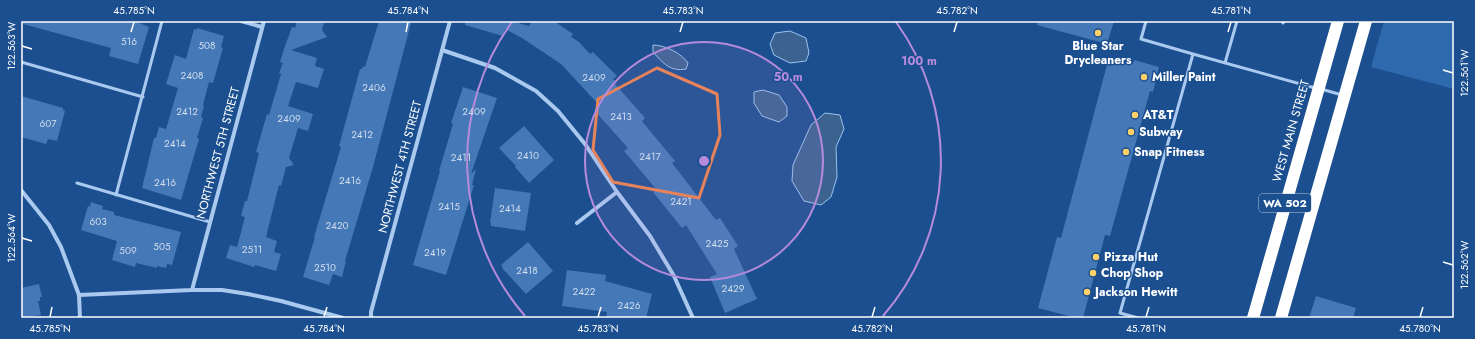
<svg xmlns="http://www.w3.org/2000/svg" width="1475" height="339" viewBox="0 0 1475 339" font-family="Jost,sans-serif">
  <style>
    .green { fill: #2e69ad }
    .water { fill: #3c6290; stroke: #9cc4f0 }
    .building { fill: #4478b7 }
    .lines { fill: none; stroke-linecap: round; stroke-linejoin: round }
    .lane { stroke: #a9c9ee; stroke-width: 3 }
    .street { stroke: #a9c9ee; stroke-width: 4 }
    .highway { stroke: #fff; stroke-width: 12 }
    .marked { fill: none; stroke: #ee8249; stroke-width: 3; stroke-linejoin: round }
    .ticks { fill: none; stroke: #fff; stroke-width: 1.5 }
    .ring { fill: none; stroke: #b68bdc; stroke-width: 2 }
    .poi-dot { fill: #ffd166; stroke: #1b4f8f; stroke-width: 1.5 }
    .labels { text-anchor: middle; stroke-width: 3; stroke-linejoin: round; paint-order: stroke }
    .number-label { font-size: 10px; fill: #d0dded }
    .shield { fill: #1b4f8f; stroke: #bbcadd; stroke-width: 1 }
    .shield-label { font-size: 11px; font-weight: bold; fill: #fff }
    .poi-label { font-size: 12px; font-weight: bold; fill: #fff; stroke: #1b4f8f; text-anchor: start }
    .street-label { font-size: 12px; fill: #fff; stroke: #1b4f8f }
    .centre { fill: #b68bdc; stroke: #1b4f8f; stroke-width: 2 }
    .ring-label { font-size: 12px; text-anchor: middle; font-weight: bold; fill: #b68bdc; stroke: #1b4f8f; stroke-width: 3; stroke-linejoin: round; paint-order: stroke }
    .neatline { fill: none; stroke: #fff; stroke-width: 1.5 }
    .ticks-label { font-size: 10px; text-anchor: middle; fill: #fff }
  </style>
  <rect width="100%" height="100%" fill="#1b4f8f"/>
  <!-- green -->
  <path class="green" d="M1384,21H1454V89L1371,67Z"/>
  <!-- water -->
  <path class="water" d="M790,31L806,38L809,53L806,61L790,63L774,55L770,44L775,33Z
    M653,45C665,45 681,53 688,63L686,69C670,72 663,63 653,52Z
    M763,90L779,95L787,107V116L779,122L762,116L754,103V92Z
    M825,113L840,115L844,129L836,147L837,177L831,197L821,205L804,201L792,181L793,165L811,125Z"/>
  <!-- building -->
  <path class="building" d="M24,21H135L149,27L138,64L109,56L111,48L23,24Z
    M297,21H317L324,23L322,30L327,37L291,50L317,58L315,66L324,69L318,88L296,82L288,106L313,114L308,131L298,128L289,158L294,165L286,167L281,186L279,185L266,237L277,241L274,252L281,254L276,271L255,265L254,267L226,258L230,245L237,247L245,217L241,216L245,201H247L259,153L256,152L267,114L269,115L281,74L279,73L283,63L280,62L284,49L292,27L295,28Z
    M379,21H404L411,23L373,167L345,261H346L342,277L333,274L329,285L303,277L315,237H314L341,147L339,146L360,69H362L363,66L365,67Z
    M465,21H511L529,26L532,21H554L573,34L571,37L579,42L590,54L593,52L617,76L613,79L616,82L615,84L645,118L642,121L645,125L675,161L672,163L716,220L720,218L738,246L734,249L757,299L725,313L710,277L717,274L686,225L682,228L653,192L657,190L624,151L628,148L594,110L599,105L561,64L522,38L505,29L503,36L465,25Z
    M1038,21H1114L1107,44L1037,25Z
    M197,28L224,36L221,47L223,48L213,83L209,82L203,105L204,106L201,117L203,118L197,138L199,139L181,200L142,188L154,138H156L159,127L166,129L178,88L166,84L175,55L186,59L194,29L197,30Z
    M1109,57L1133,64L1134,60L1159,67L1153,92L1150,91L1110,236L1105,235L1083,318H1076L1038,308L1057,237L1061,238Z
    M463,87L497,98L471,174L476,169L472,185H474L446,275L413,265L440,171H439L453,124L451,123Z
    M21,96L63,108V110L65,111L57,141L48,139L46,144L21,137Z
    M524,126L554,160L529,183L515,167L516,166L499,148Z
    M495,188L531,193L525,231L491,226V223H490Z
    M91,202L103,206L102,209L114,212V215L181,232L172,265L167,264L166,268L157,266V268L136,263L135,267L112,260L117,241L81,230L88,206L90,207Z
    M528,242L553,271L526,294L502,268L503,267L501,265Z
    M567,270L606,275L605,281L652,294L646,318H606L607,312L562,306Z
    M39,284L42,297H40V301H38L41,315L21,318V288Z
    M1316,296L1356,308L1353,318H1309Z"/>
  <g class="lines">
    <!-- lane -->
    <path class="lane" d="M1146,21L1141,39L1193,54
      M1283,23L1284,21
      M21,62L143,97
      M1225,63L1237,21
      M1321,89L1342,95
      M77,183L210,222
      M116,195L162,21
      M1138,318L1120,313L1193,54L1315,88"/>
    <!-- street -->
    <path class="street" d="M241,21L262,27
      M442,50L495,68L536,91L558,111L585,144L617,192L650,236L674,276L693,318
      M21,190L49,225L61,247L79,295L80,318
      M577,223L617,192
      M192,290L264,21
      M79,295L192,290H222L248,294L281,301L343,318
      M371,318V312L450,21"/>
    <!-- highway -->
    <path class="highway" d="M1253,318L1338,21
      M1281,318L1366,21"/>
  </g>
  <!-- marked area -->
  <path class="marked" d="M657,68L717,94L720,135L699,198L613,182L593,150L598,99Z"/>
  <!-- ticks -->
  <path class="ticks" d="M131,32L134,22M406,32L408,22M680,32L683,22M954,32L957,22M1228,32L1231,22M22,46L32,49M1443,70L1453,73M22,238L32,241M1443,262L1453,265M50,317L52,307M324,317L327,307M598,317L601,307M872,317L875,307M1146,317L1149,307M1420,317L1423,307"/>
  <!-- distance rings -->
  <circle cx="704" cy="161" r="119" fill="#b68bdc" fill-opacity=".12"/>
  <g class="ring">
    <circle cx="704" cy="161" r="119"/>
    <path d="M525 316A237 237 0 0 1 512 22M896 22A237 237 0 0 1 883 316"/>
  </g>
  <!-- markers -->
  <g class="poi-dot">
    <circle cx="1098" cy="33" r="4"/>
    <circle cx="1144" cy="77" r="4"/>
    <circle cx="1135" cy="115" r="4"/>
    <circle cx="1131" cy="132" r="4"/>
    <circle cx="1126" cy="152" r="4"/>
    <circle cx="1096" cy="257" r="4"/>
    <circle cx="1093" cy="273" r="4"/>
    <circle cx="1087" cy="292" r="4"/>
  </g>
  <g class="labels">
    <!-- number labels -->
    <g class="number-label">
      <text x="129" y="45">516</text>
      <text x="207" y="49">508</text>
      <text x="192" y="79">2408</text>
      <text x="594" y="81">2409</text>
      <text x="374" y="91">2406</text>
      <text x="187" y="115">2412</text>
      <text x="474" y="115">2409</text>
      <text x="621" y="120">2413</text>
      <text x="289" y="122">2409</text>
      <text x="48" y="127">607</text>
      <text x="362" y="138">2412</text>
      <text x="175" y="147">2414</text>
      <text x="528" y="159">2410</text>
      <text x="650" y="160">2417</text>
      <text x="461" y="161">2411</text>
      <text x="350" y="184">2416</text>
      <text x="165" y="186">2416</text>
      <text x="681" y="205">2421</text>
      <text x="449" y="210">2415</text>
      <text x="510" y="212">2414</text>
      <text x="98" y="225">603</text>
      <text x="337" y="229">2420</text>
      <text x="717" y="247">2425</text>
      <text x="162" y="250">505</text>
      <text x="252" y="253">2511</text>
      <text x="128" y="254">509</text>
      <text x="435" y="256">2419</text>
      <text x="325" y="271">2510</text>
      <text x="527" y="274">2418</text>
      <text x="733" y="292">2429</text>
      <text x="584" y="295">2422</text>
      <text x="629" y="309">2426</text>
    </g>
    <!-- shield labels -->
    <rect class="shield" x="1259" y="194" width="52" height="18" rx="3"/>
    <g class="shield-label">
      <text x="1285" y="207">WA 502</text>
    </g>
    <!-- poi labels -->
    <g class="poi-label">
      <text x="1098" y="50" text-anchor="middle">Blue Star<tspan x="1098" dy="14">Drycleaners</tspan></text>
      <text x="1152" y="81">Miller Paint</text>
      <text x="1143" y="119">AT&amp;T</text>
      <text x="1139" y="136">Subway</text>
      <text x="1134" y="156">Snap Fitness</text>
      <text x="1104" y="261">Pizza Hut</text>
      <text x="1101" y="277">Chop Shop</text>
      <text x="1095" y="296">Jackson Hewitt</text>
    </g>
    <!-- street labels -->
    <g class="street-label">
      <text transform="translate(1291 131) rotate(-74)" y="4">WEST MAIN STREET</text>
      <text transform="translate(218 153) rotate(-75)" y="4">NORTHWEST 5TH STREET</text>
      <text transform="translate(400 167) rotate(-75)" y="4">NORTHWEST 4TH STREET</text>
    </g>
  </g>
  <circle cx="704" cy="161" r="6" class="centre"/>
  <g class="ring-label">
    <text x="919" y="65">100 m</text>
    <text x="788" y="81">50 m</text>
  </g>
  <!-- border -->
  <rect width="1475" height="339" fill="none" stroke="#1b4f8f" stroke-width="44"/>
  <rect x="22" y="22" width="1431" height="295" class="neatline"/>
  <g class="ticks-label">
    <text x="134" y="14">45.785°N</text>
    <text x="408" y="14">45.784°N</text>
    <text x="683" y="14">45.783°N</text>
    <text x="957" y="14">45.782°N</text>
    <text x="1231" y="14">45.781°N</text>
    <text transform="translate(11 46) rotate(-90)" y="4">122.563°W</text>
    <text transform="translate(1464 73) rotate(-90)" y="4">122.561°W</text>
    <text transform="translate(11 238) rotate(-90)" y="4">122.564°W</text>
    <text transform="translate(1464 265) rotate(-90)" y="4">122.562°W</text>
    <text x="50" y="332">45.785°N</text>
    <text x="324" y="332">45.784°N</text>
    <text x="598" y="332">45.783°N</text>
    <text x="872" y="332">45.782°N</text>
    <text x="1146" y="332">45.781°N</text>
    <text x="1420" y="332">45.780°N</text>
  </g>
</svg>
